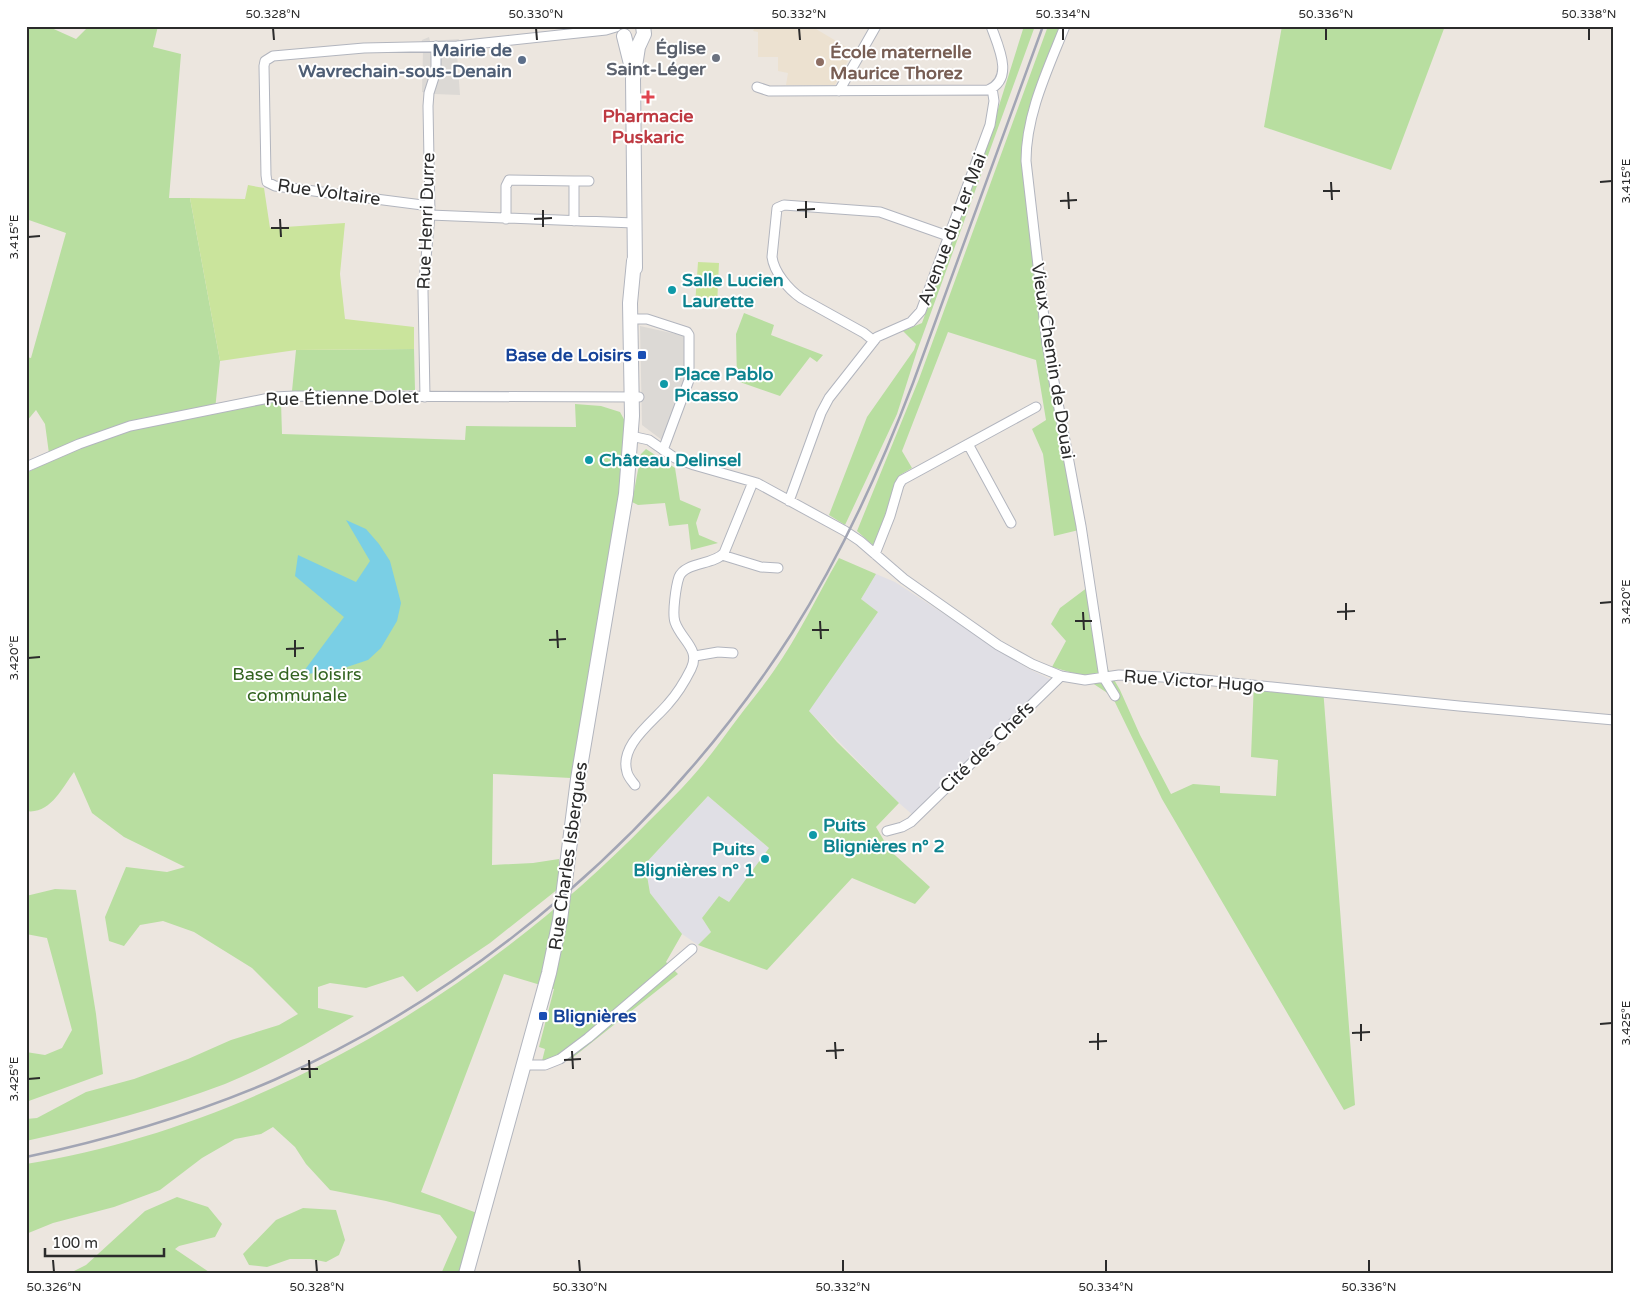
<svg xmlns="http://www.w3.org/2000/svg" width="1640" height="1300" viewBox="0 0 1640 1300" font-family="'Varela Round',sans-serif">
  <style>
    .industrial { fill: #e0dfe5 }
    .education { fill: #ece1d0 }
    .green { fill: #b8dea0 }
    .pitch { fill: #cae49c }
    .plaza { fill: #dcd9d5 }
    .water { fill: #7acfe5 }
    .lines { fill: none; stroke-linecap: round; stroke-linejoin: round }
    .minor-casing { stroke: #b2b5be; stroke-width: 11 }
    .secondary-casing { stroke: #b2b5be; stroke-width: 16 }
    .minor { stroke: #fff; stroke-width: 9 }
    .secondary { stroke: #fff; stroke-width: 14 }
    .rail { stroke: #a2a5b4; stroke-width: 2.5 }
    .ticks { fill: none; stroke: #2b2b2b; stroke-width: 2 }
    .worship-dot { fill: #6b7280; stroke: #fff; stroke-width: 2 }
    .service-dot { fill: #5c6f8a; stroke: #fff; stroke-width: 2 }
    .education-dot { fill: #8d6e63; stroke: #fff; stroke-width: 2 }
    .health-dot { fill: #e0444e; stroke: #fff; stroke-width: 2 }
    .culture-dot { fill: #0f9aa8; stroke: #fff; stroke-width: 2 }
    .transit-dot { fill: #1a4fb4; stroke: #fff; stroke-width: 2 }
    .labels { text-anchor: middle; stroke-width: 4; stroke-linejoin: round; paint-order: stroke }
    .worship-label { font-size: 18px; font-weight: bold; fill: #5b616d; stroke: #fff; text-anchor: end }
    .service-label { font-size: 18px; font-weight: bold; fill: #4e5e75; stroke: #fff; text-anchor: end }
    .education-label { font-size: 18px; font-weight: bold; fill: #785e54; stroke: #fff; text-anchor: start }
    .health-label { font-size: 18px; font-weight: bold; fill: #be3a42; stroke: #fff }
    .street-label { font-size: 18px; fill: #2b2b2b; stroke: #fff }
    .culture-label { font-size: 18px; font-weight: bold; fill: #0d838f; stroke: #fff; text-anchor: start }
    .transit-label { font-size: 18px; font-weight: bold; fill: #164399; stroke: #fff; text-anchor: end }
    .park-label { font-size: 18px; fill: #326320; stroke: #fff }
    .neatline { fill: none; stroke: #2b2b2b; stroke-width: 2 }
    .ticks-label { font-size: 12px; text-anchor: middle; fill: #2b2b2b }
  </style>
  <rect width="100%" height="100%" fill="#ece6df"/>
  <!-- industrial -->
  <path class="industrial" d="M876,574L895,582L1027,668L1052,680L914,816L899,803L808,710L878,612L861,599Z
    M708,796L769,848L729,902L719,896L702,918L711,932L698,945L682,934L650,893L645,864Z"/>
  <!-- education -->
  <path class="education" d="M756,26H811L853,51L835,85H786L788,73L778,71V57H758V32L753,31Z"/>
  <!-- green -->
  <path class="green" d="M26,26H47L76,39L89,26H158L153,47L181,54L169,198H190L220,361L215,410L281,402L282,434L465,440L466,426L576,427L575,404L601,406L620,412L626,423L619,495L571,778L493,774L492,865L533,863L559,859L558,889L490,943L417,992L403,976L366,988L330,983L318,987V1008L354,1016C312,1041 270,1066 225,1084C161,1108 93,1126 26,1141V1119L37,1118L86,1092L134,1079L188,1059L231,1040L279,1025L298,1014L252,968L194,932L163,921L140,925L124,946L109,941L105,917L126,867L167,872L185,867L124,837L92,813L74,772C62,788 50,815 26,811V473L50,461L45,424L36,410L26,422V357L31,358L66,233L26,219Z
    M1024,26H1035L917,351L897,414L845,525L829,515L867,417L914,350L916,344L903,331L922,323L998,109Z
    M1048,26H1070L1047,80L1030,130L1029,164L1046,306L1083,529L1054,536L1043,454L1032,429L1046,420L1036,360L948,332L902,451L912,468L900,475L879,538L874,546L857,531L919,379Z
    M1282,26H1445L1391,170L1264,127Z
    M744,313L774,325L771,335L823,355L817,362L810,357L780,396L737,381L736,334Z
    M414,349L415,390L319,392L292,391L296,350Z
    M646,449L675,468L680,500L701,509L696,523L699,535L718,543L691,550L688,524L669,526L665,503L638,505L632,502L641,454Z
    M839,558L876,574L861,599L878,612L809,711L837,742L899,803L876,827L886,844L885,846L930,887L915,904L852,878L767,970L698,945L711,932L702,918L719,896L729,902L769,848L708,796L645,864L650,893L682,934L666,962L678,974L571,1059L542,1061L545,1049L539,1047L554,989L504,974L421,1192L477,1213L460,1274H441L457,1237L440,1215L386,1201L330,1190L306,1164L295,1147L273,1127L261,1134L235,1139L202,1158L160,1190L114,1207L53,1223L26,1234V1164C261,1126 484,990 648,822C663,807 679,792 692,777C709,758 723,738 738,718C749,703 762,688 773,672C798,637 817,596 839,558Z
    M1092,584L1105,664L1120,690L1140,735L1171,794L1193,784L1220,786V793L1276,796L1278,760L1251,757L1254,681L1323,688L1355,1105L1344,1110L1162,799L1112,696L1080,675L1052,667L1066,641L1051,624L1060,608Z
    M55,889L76,890L96,1014L103,1074L26,1102V1052L45,1055L62,1048L72,1030L47,938L26,934V896Z
    M177,1197L208,1207L222,1224L215,1237L179,1246L175,1249L212,1274H68L86,1265L145,1211Z
    M303,1208L336,1210L345,1240L339,1255L326,1262L311,1259H290L267,1267L249,1265L243,1254L276,1220Z"/>
  <!-- pitch -->
  <path class="pitch" d="M248,185L264,188L270,228L345,223L340,274L345,319L414,327V349L296,350L220,361L190,198L245,199Z
    M698,262L719,263L717,306L695,305Z"/>
  <!-- plaza -->
  <path class="plaza" d="M429,37L430,41L459,39L457,54L460,95L434,94L422,92L423,51L420,49L422,40Z
    M640,326L689,337L690,375L666,443L642,425Z"/>
  <!-- water -->
  <path class="water" d="M346,520L366,529L379,544L390,561L401,603L397,621L381,648L368,660L341,669L301,675L344,617L295,576L298,555L356,582L370,561Z"/>
  <g class="lines">
    <defs>
      <path id="minor" d="M1065,26C1048,69 1026,114 1026,161L1047,344L1081,526L1104,678L1115,696
        M757,87L769,91L988,90C1015,79 998,46 991,26
        M839,91L876,26
        M574,181H589
        M430,206L275,186L267,182L266,175L264,66L265,61L273,56L364,48L457,46L606,30L616,27
        M430,215L634,223
        M506,219V186L509,180L574,181V221
        M630,319H647L687,332L689,335V380L663,450
        M874,341L864,333L801,298C788,289 774,272 772,257L777,208L784,205L880,212L948,236
        M425,397L423,291L430,215L428,106L429,93L436,71V46
        M631,436L649,440L675,458L694,465L757,483L845,531L860,541L904,579L998,645L1032,664L1061,676L1085,680L1119,675L1184,678L1459,706L1614,720
        M968,444L1011,523
        M26,467L79,444L130,426L274,397L295,396L639,397
        M789,501L821,413L829,398L877,337L911,322L921,311L990,125L994,101L992,88
        M875,554L890,516L899,485L902,480L1036,407
        M722,555L761,567L778,568
        M695,656L718,652L733,653
        M635,785C632,781 628,777 627,772C619,745 653,722 668,704C677,694 685,681 691,669C701,649 681,640 675,622C672,613 676,586 679,577C685,562 714,565 724,553L753,482
        M887,831L902,827L911,822L1061,676
        M524,1065H545L560,1059L588,1038L692,949"/>
      <path id="secondary" d="M624,36L631,64
        M635,268L633,79L638,47L644,34L643,26
        M466,1274L549,973L560,920L578,779L626,494L632,416L630,303L634,261"/>
    </defs>
    <!-- minor casing -->
    <use href="#minor" class="minor-casing"/>
    <!-- secondary casing -->
    <use href="#secondary" class="secondary-casing"/>
    <!-- minor -->
    <use href="#minor" class="minor"/>
    <!-- secondary -->
    <use href="#secondary" class="secondary"/>
    <!-- rail -->
    <path class="rail" d="M26,1157C111,1139 195,1114 274,1080C483,988 669,825 792,633C842,554 880,470 913,383L1043,26"/>
  </g>
  <!-- ticks -->
  <path class="ticks" d="M273,28L274,40M536,28L537,40M799,28L800,40M1063,28V40M1326,28V40M1589,28V40M1331,182L1332,200M1600,182L1612,181M1323,191H1340M1068,192L1069,209M806,201V218M1060,201L1077,200M543,210V227M797,210L815,209M280,219L281,237M534,219L552,218M271,228H289M28,237L40,236M1346,603V620M1600,603L1612,602M1083,612L1084,630M1337,612L1355,611M820,621L821,639M1075,621H1092M557,630L558,648M812,630H829M295,640V657M549,640L566,639M286,649L304,648M28,658L40,657M1361,1024V1041M1600,1024L1612,1023M1098,1033V1050M1352,1033L1370,1032M835,1042L836,1059M1089,1042L1107,1041M572,1051L573,1069M826,1051L844,1050M309,1060L310,1078M564,1060L581,1059M301,1069H318M28,1079L40,1078M53,1260L54,1272M316,1260L317,1272M579,1260L580,1272M843,1260V1272M1106,1260V1272M1369,1260V1272"/>
  <!-- markers -->
  <circle class="worship-dot" cx="716" cy="58" r="5"/>
  <circle class="service-dot" cx="522" cy="60" r="5"/>
  <circle class="education-dot" cx="820" cy="62" r="5"/>
  <path class="health-dot" d="M645.5 89.5h5v5h5v5h-5v5h-5v-5h-5v-5h5z"/>
  <g class="culture-dot">
    <circle cx="672" cy="290" r="5"/>
    <circle cx="664" cy="384" r="5"/>
    <circle cx="589" cy="460" r="5"/>
    <circle cx="813" cy="835" r="5"/>
    <circle cx="765" cy="859" r="5"/>
  </g>
  <g class="transit-dot">
    <rect x="637" y="350" width="10" height="10" rx="2.5"/>
    <rect x="538" y="1011" width="10" height="10" rx="2.5"/>
  </g>
  <g class="labels">
    <!-- worship labels -->
    <g class="worship-label">
      <text x="706" y="54">Église<tspan x="706" dy="21">Saint-Léger</tspan></text>
    </g>
    <!-- service labels -->
    <g class="service-label">
      <text x="512" y="56">Mairie de<tspan x="512" dy="21">Wavrechain-sous-Denain</tspan></text>
    </g>
    <!-- education labels -->
    <g class="education-label">
      <text x="830" y="58">École maternelle<tspan x="830" dy="21">Maurice Thorez</tspan></text>
    </g>
    <!-- health labels -->
    <g class="health-label">
      <text x="648" y="122">Pharmacie<tspan x="648" dy="21">Puskaric</tspan></text>
    </g>
    <!-- street labels -->
    <g class="street-label">
      <text transform="translate(329 192) rotate(8)" y="6">Rue Voltaire</text>
      <text transform="translate(426 221) rotate(-88)" y="6">Rue Henri Durre</text>
      <text transform="translate(952 229) rotate(-69)" y="6">Avenue du 1er Mai</text>
      <text transform="translate(1053 361) rotate(81)" y="6">Vieux Chemin de Douai</text>
      <text transform="translate(342 398) rotate(-1)" y="6">Rue Étienne Dolet</text>
      <text transform="translate(1194 681) rotate(4)" y="6">Rue Victor Hugo</text>
      <text transform="translate(987 747) rotate(-44)" y="6">Cité des Chefs</text>
      <text transform="translate(568 856) rotate(-82)" y="6">Rue Charles Isbergues</text>
    </g>
    <!-- culture labels -->
    <g class="culture-label">
      <text x="682" y="286">Salle Lucien<tspan x="682" dy="21">Laurette</tspan></text>
      <text x="674" y="380">Place Pablo<tspan x="674" dy="21">Picasso</tspan></text>
      <text x="599" y="466">Château Delinsel</text>
      <text x="823" y="831">Puits<tspan x="823" dy="21">Blignières n° 2</tspan></text>
      <text x="755" y="855" text-anchor="end">Puits<tspan x="755" dy="21">Blignières n° 1</tspan></text>
    </g>
    <!-- transit labels -->
    <g class="transit-label">
      <text x="632" y="361">Base de Loisirs</text>
      <text x="553" y="1022" text-anchor="start">Blignières</text>
    </g>
    <!-- park labels -->
    <g class="park-label">
      <text x="297" y="680">Base des loisirs<tspan x="297" dy="21">communale</tspan></text>
    </g>
  </g>
  <!-- border -->
  <rect width="1640" height="1300" fill="none" stroke="#ffffff" stroke-width="55"/>
  <!-- scale -->
  <path d="M45 1248v8h119v-8" fill="none" stroke="#2b2b2b" stroke-width="2.5"/>
  <text x="52" y="1248" font-size="15" fill="#2b2b2b" stroke="#ffffff" stroke-width="4" paint-order="stroke">100 m</text>
  <rect x="28" y="28" width="1584" height="1244" class="neatline"/>
  <g class="ticks-label">
    <text x="273" y="18">50.328°N</text>
    <text x="536" y="18">50.330°N</text>
    <text x="799" y="18">50.332°N</text>
    <text x="1063" y="18">50.334°N</text>
    <text x="1326" y="18">50.336°N</text>
    <text x="1589" y="18">50.338°N</text>
    <text transform="translate(1626 181) rotate(-90)" y="4">3.415°E</text>
    <text transform="translate(14 237) rotate(-90)" y="4">3.415°E</text>
    <text transform="translate(1626 602) rotate(-90)" y="4">3.420°E</text>
    <text transform="translate(14 658) rotate(-90)" y="4">3.420°E</text>
    <text transform="translate(1626 1023) rotate(-90)" y="4">3.425°E</text>
    <text transform="translate(14 1079) rotate(-90)" y="4">3.425°E</text>
    <text x="54" y="1291">50.326°N</text>
    <text x="317" y="1291">50.328°N</text>
    <text x="580" y="1291">50.330°N</text>
    <text x="843" y="1291">50.332°N</text>
    <text x="1106" y="1291">50.334°N</text>
    <text x="1369" y="1291">50.336°N</text>
  </g>
</svg>
